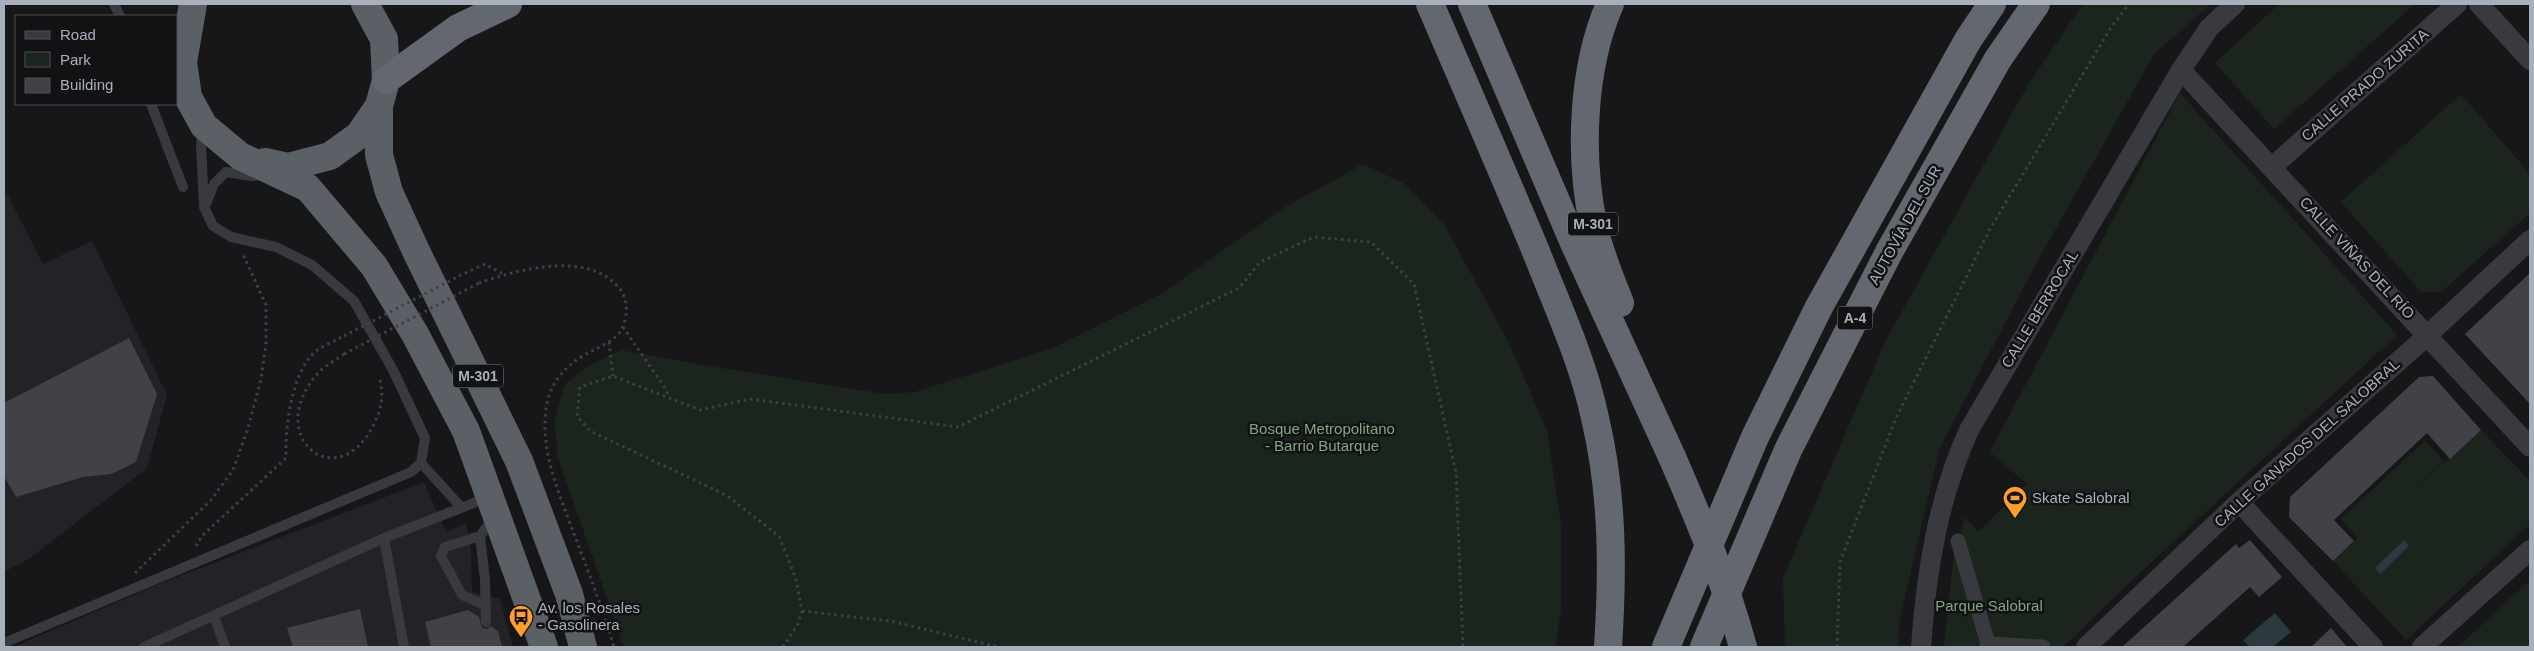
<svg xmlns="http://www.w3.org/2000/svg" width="2534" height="651" viewBox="0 0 2534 651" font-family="Arial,sans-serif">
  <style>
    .built { fill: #232327 }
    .green { fill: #1c251d }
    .water { fill: #2c393f }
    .building { fill: #414247 }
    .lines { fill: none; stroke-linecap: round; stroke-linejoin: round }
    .path { stroke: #3e4146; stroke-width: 3; stroke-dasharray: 2.5 4; stroke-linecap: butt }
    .service { stroke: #383a3f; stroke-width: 10 }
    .pedestrian { stroke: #383a3f; stroke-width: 15 }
    .minor { stroke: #383a3f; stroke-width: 20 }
    .trunk { stroke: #5b6067; stroke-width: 28 }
    .motorway { stroke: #636870; stroke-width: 28 }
    .path-bridge { stroke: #3e4146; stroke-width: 3; stroke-dasharray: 2.5 4; stroke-linecap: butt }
    .motorway-bridge { stroke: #636870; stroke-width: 28 }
    .labels { text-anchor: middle; stroke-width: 5; stroke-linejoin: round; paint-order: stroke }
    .shield { fill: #121215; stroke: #7b8189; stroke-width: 1 }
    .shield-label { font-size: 14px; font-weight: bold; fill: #a8b0bb }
    .street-label { font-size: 15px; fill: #a8b0bb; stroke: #121215 }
    .park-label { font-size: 15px; fill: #80a77d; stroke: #121215 }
    .poi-label { font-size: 15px; fill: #a8b0bb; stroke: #121215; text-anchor: start }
  </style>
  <rect width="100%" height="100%" fill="#17171a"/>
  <!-- built -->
  <path class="built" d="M4,188L43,264L92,241L167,395L147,468L29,559L4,572Z
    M424,482L446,532L466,523L471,550L472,592L500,599L513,647H13L162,583Z"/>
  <!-- green -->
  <path class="green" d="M2083,4H2211L2154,54L2031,273L1939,450L1899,624L1898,647H1785L1783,578L1885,342L2028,85Z
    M2279,4H2415L2274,129L2215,63Z
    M2180,93L2397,335L2129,583L2063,647H1944L1953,561L1965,517L1978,532L2027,484L1990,452Z
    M2461,94L2530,174V213L2441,292H2421L2341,202Z
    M1363,164L1405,184L1444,224L1510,345L1547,431L1561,525V611L1555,647H624L558,458L554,422L565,384L587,367L621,350L702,365L885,394L915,392L1053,348L1161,294L1282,209Z
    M2481,430L2530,481V524L2406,640L2333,561L2358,538L2341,519L2425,441L2444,461L2410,492Z
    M2530,580V647H2458Z"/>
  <!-- water -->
  <path class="water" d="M2404,540L2409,546L2380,574L2375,568Z
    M2275,613L2291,632L2273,647H2250L2243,640Z"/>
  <!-- building -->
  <path class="building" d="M2530,273V404L2465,334Z
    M129,338L157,394L136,462L111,474L83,477L16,497L4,476V403Z
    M2433,376L2481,430L2450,459L2427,433L2334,520L2354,541L2333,561L2289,517L2290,497L2419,377Z
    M2250,540L2282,577L2259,597L2250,587L2183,647H2122L2236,544L2239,548Z
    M360,609L368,647H293L287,628Z
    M468,610L479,617L482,628L487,629L491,626L498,631L502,647H431L425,622Z
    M2331,628L2347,647H2311Z"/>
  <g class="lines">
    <!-- path -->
    <path class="path" d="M459,276L485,264L503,274
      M479,283C519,269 589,250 620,289C629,301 628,319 620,332C615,340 604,344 596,349C564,364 546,384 545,421C544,458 558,491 571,526C586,566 602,606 614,647
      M623,327L665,388L669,397
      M609,342L613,376
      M344,354C336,360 326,365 319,372C261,435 337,499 374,424C381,410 384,395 380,380
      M196,546L202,536L286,458C285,428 291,372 316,351C324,345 335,341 344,336
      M135,573L211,500L233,470L248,428L261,379L266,344V305L243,254
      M802,611L890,621L999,647
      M783,647L798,624L802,611L796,579L779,536L726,495L590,431L577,416L580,387L613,376L700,410L750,399L958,427L1239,288L1260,262L1314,237L1371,242L1414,284L1456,473L1463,647
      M1837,647L1840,562L1896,418L1990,229L2110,29L2129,4"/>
    <!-- service -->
    <path class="service" d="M114,4L120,16
      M151,104L183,187
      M206,204L214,184L226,172C240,173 252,179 264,174
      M421,463L461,507
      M480,536L445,547L441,556L462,595L485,605
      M384,538L404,647
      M214,616L225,647
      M486,622L485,580L480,536L494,517
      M4,643L411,472L421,463L425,438L393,370L354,301L312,265L276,247L231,237L213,226L204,207L201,145L203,130
      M144,647L384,538L489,497"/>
    <!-- pedestrian -->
    <path class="pedestrian" d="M1958,541L1988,644
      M1987,647L1988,644L2043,647"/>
    <!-- minor -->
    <path class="minor" d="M2479,4L2530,60
      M2181,70L2530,447
      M2272,167L2457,4
      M2239,502L2373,647
      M1921,647C1926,573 1938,498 1969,430L2181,70L2209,28L2235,4
      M2086,647L2239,502L2418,344L2530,240
      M2422,647L2530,550"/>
    <!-- trunk -->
    <path class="trunk" d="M193,4L183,62L188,97L204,126L240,156L308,188L374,266L415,334L466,431L544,647
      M379,106V155L389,192L416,251L519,461L569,594L583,647
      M265,162L288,167L330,156L359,135L379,106L386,80L384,39L365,4"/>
    <!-- motorway -->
    <path class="motorway" d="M1430,4C1466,87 1502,170 1537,254C1558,308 1583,361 1595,418C1613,493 1613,571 1608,647
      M1472,4L1574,243L1672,457
      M1610,4C1582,68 1579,155 1593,223C1598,250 1610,277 1620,303
      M386,80L458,28L508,4
      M1666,647L1755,437L1819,307L1968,40L1992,4
      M1704,647L1788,450L1889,252L1998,59L2036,4"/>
    <!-- path-bridge -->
    <path class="path-bridge" d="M344,336L459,276
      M344,354L479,283"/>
    <!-- motorway-bridge -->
    <path class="motorway-bridge" d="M1672,457C1699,519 1725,581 1743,647"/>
  </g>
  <!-- icons -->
  <defs>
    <symbol id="stadium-pin" viewBox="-11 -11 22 30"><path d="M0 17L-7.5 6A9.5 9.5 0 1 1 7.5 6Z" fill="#ff9e2a" stroke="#121215"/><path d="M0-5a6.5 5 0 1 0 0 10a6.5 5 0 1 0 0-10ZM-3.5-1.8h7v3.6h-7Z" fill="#111"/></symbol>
    <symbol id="bus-pin" viewBox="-11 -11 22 30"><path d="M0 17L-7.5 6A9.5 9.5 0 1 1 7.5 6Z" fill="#ff9e2a" stroke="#121215"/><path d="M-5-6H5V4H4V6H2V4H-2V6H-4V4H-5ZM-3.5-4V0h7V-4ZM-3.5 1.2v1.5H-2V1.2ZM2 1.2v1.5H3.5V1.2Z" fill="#111"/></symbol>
  </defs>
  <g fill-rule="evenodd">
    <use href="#stadium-pin" x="2001" y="484" width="28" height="38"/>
    <use href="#bus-pin" x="507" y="603" width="28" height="38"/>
  </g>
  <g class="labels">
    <!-- shield labels -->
    <g class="shield">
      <rect x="1568" y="212.5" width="50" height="23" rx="4"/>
      <rect x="1837.5" y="306.5" width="35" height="23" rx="4"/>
      <rect x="453" y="364.5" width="50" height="23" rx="4"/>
    </g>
    <g class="shield-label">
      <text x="1593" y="229">M-301</text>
      <text x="1855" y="323">A-4</text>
      <text x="478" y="381">M-301</text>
    </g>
    <!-- street labels -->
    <g class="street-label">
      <text transform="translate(2365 85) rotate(-41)" y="5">CALLE PRADO ZURITA</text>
      <text transform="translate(1905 225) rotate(-61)" y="5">AUTOVÍA DEL SUR</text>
      <text transform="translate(2357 258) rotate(47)" y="5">CALLE VIÑAS DEL RÍO</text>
      <text transform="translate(2040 309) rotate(-59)" y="5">CALLE BERROCAL</text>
      <text transform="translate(2307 443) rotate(-42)" y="5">CALLE GANADOS DEL SALOBRAL</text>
    </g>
    <!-- park labels -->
    <g class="park-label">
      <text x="1322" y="434">Bosque Metropolitano<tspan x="1322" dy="17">- Barrio Butarque</tspan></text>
      <text x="1989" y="611">Parque Salobral</text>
    </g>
    <!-- poi labels -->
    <g class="poi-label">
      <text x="2032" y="503">Skate Salobral</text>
      <text x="538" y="613">Av. los Rosales<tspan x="538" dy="17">- Gasolinera</tspan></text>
    </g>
  </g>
  <!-- border -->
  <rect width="2534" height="651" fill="none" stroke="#a8b0bb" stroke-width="10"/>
  <!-- legend -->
  <rect x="15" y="15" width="162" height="90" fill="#121215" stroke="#4e5157"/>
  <rect x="25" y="31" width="25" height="8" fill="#383a3f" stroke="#4e5157"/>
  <text x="60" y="40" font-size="15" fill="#a8b0bb">Road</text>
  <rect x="25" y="52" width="25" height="15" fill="#1c251d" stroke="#4e5157"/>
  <text x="60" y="65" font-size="15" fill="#a8b0bb">Park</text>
  <rect x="25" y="78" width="25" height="15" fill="#414247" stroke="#4e5157"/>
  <text x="60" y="90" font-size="15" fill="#a8b0bb">Building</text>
</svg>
